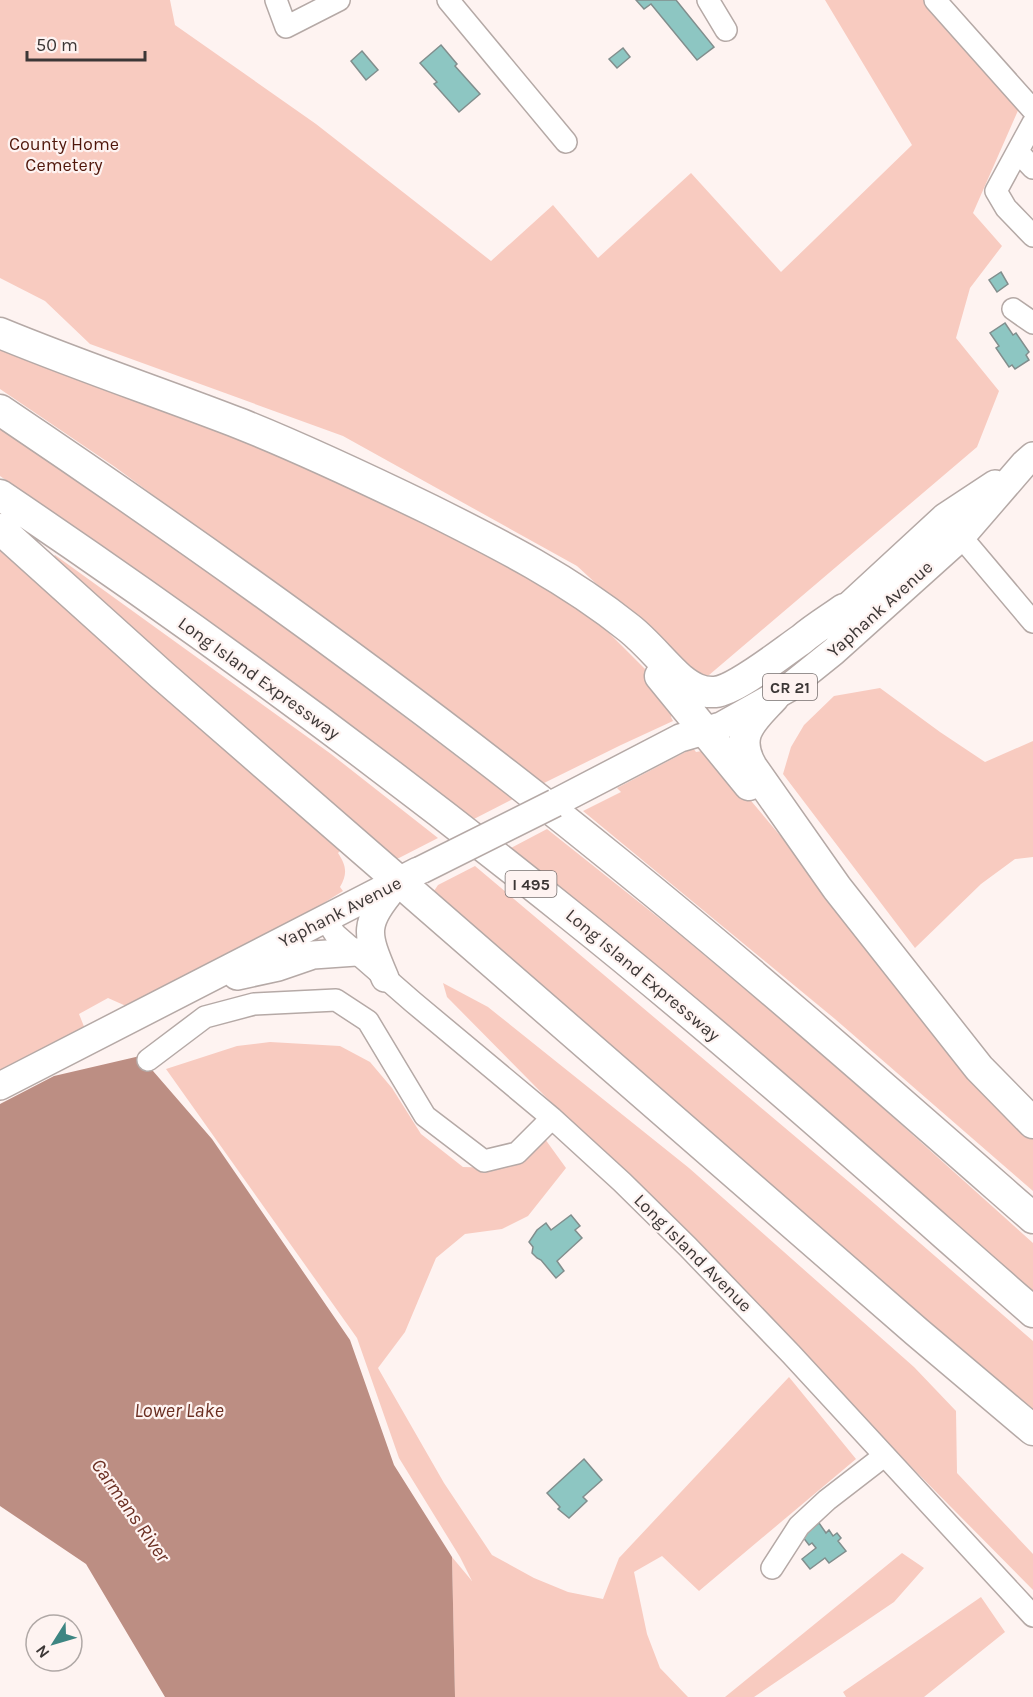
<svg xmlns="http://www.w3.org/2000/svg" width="1033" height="1697" viewBox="0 0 1033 1697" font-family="Karla,sans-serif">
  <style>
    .green { fill: #f8cbc0 }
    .water { fill: #bc8e83 }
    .building { fill: #8dc6c2; stroke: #818e8d; stroke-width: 1.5 }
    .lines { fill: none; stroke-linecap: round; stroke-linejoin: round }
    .minor-casing { stroke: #b5a9a6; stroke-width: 24 }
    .major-casing { stroke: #b5a9a6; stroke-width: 30 }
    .highway-casing { stroke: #b5a9a6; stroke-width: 33 }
    .minor { stroke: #fff; stroke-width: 21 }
    .major { stroke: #fff; stroke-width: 27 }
    .highway { stroke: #fff; stroke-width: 30 }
    .major-bridge-casing { stroke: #b5a9a6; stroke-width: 30; stroke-linecap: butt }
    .major-bridge { stroke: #fff; stroke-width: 27 }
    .labels { text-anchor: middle; stroke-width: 4.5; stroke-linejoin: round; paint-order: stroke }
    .shield { fill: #fef3f1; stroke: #766f6e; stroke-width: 1.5 }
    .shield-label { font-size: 16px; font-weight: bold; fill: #3c3736 }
    .park-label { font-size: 18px; fill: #50170b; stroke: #fef3f1 }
    .street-label { font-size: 18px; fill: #3c3736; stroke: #fef3f1 }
    .water-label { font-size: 20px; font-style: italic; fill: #6b2f22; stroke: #fef3f1 }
  </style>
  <rect width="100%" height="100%" fill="#fef3f1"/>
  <!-- green -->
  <path class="green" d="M0,0H170L175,25L316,124L491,261L553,205L598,258L691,173L781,272L912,145L825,0H935L1023,99L973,213L1002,246L970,288L956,338L999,391L977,447L702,681L577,566L343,436L90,344L45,301L0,278Z
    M0,340L298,463L507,562L596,620L657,681L674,712L671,717L673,721L621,745L542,784L400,677L115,467L0,389Z
    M0,425L206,567L513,799L472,820L370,740L177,600L0,476Z
    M0,547L341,850L338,853C346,865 348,874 340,887L343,891L314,909L126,1006L108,998L79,1014L85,1029L0,1070Z
    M55,555L331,754L438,838L399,858H390L49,562Z
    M880,688L940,732L985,762L1033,741V857L1015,859L981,884L915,948L783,774L791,747L804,725L834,696Z
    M693,748L696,752L702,751L731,777L1033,1137V1191L835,1019L583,811L621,792L617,788Z
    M547,829L679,934L825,1056L1033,1243V1294L509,849Z
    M475,866L868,1198L1033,1341V1419L437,901L434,891L438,885Z
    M443,983L488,1007L689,1168L914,1367L956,1411L957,1473L1033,1554V1590L447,997Z
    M270,1042L340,1046L370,1062L392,1088L421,1134L463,1167L502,1168L545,1139L566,1168L528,1216L502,1229L465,1234L436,1258L405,1332L378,1368L444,1483L492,1555L534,1578L568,1592L603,1599L619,1558L789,1377L856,1459L699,1591L662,1556L634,1572L647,1634L660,1668L688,1697H455L452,1557L472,1581L460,1557L399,1458L357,1338L166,1069L237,1046Z
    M902,1553L924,1568L894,1602L754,1697H725Z
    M981,1597L1005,1632L924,1697H846L843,1692Z"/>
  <!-- water -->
  <path class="water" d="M140,1056L212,1139L350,1340L394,1465L452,1557L455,1697H165L86,1564L0,1506V1104L54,1076Z"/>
  <!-- building -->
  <path class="building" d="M636,0H676L714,47L697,60L651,4L644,9Z
    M441,45L457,64L455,66L480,94L459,112L434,84L437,82L420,63Z
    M623,48L630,57L617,68L609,59Z
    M362,51L378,70L366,80L351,61Z
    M1001,272L1008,284L997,292L989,280Z
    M1005,323L1013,335L1016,333L1029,352L1026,355L1029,360L1015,369L1012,365L1009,367L996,348L999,346L990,333Z
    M571,1215L580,1226L575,1230L582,1238L557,1261L564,1271L556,1278L541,1260L537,1258L532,1253L533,1247L529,1242L537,1230L546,1223L551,1230Z
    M584,1459L602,1480L583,1497L587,1501L569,1518L558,1509L560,1507L547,1493Z
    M819,1523L826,1533L829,1530L833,1536L837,1533L841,1538L838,1541L846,1551L829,1563L825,1558L810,1569L802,1559L816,1548L812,1543L809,1545L802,1536Z"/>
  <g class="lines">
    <defs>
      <path id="minor" d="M276,0L286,27L339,0
        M448,0L566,142
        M708,0L726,30
        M935,0L1033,110
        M1033,123L996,191L1006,208L1033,236
        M1018,152L1033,168
        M1013,309L1033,323
        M952,526L1033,622
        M326,920L335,934L413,1002L552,1118L622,1182L688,1247L791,1354L1033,1616
        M148,1060L205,1017L254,1004L336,1000L368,1021L425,1116L484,1161L517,1153L552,1118
        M772,1568L799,1526L827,1500L884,1456"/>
      <path id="major" d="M828,625L945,517L995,484
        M555,803L680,738L721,726L787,689L833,652L961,537L1024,464L1033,456
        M237,976L278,967L313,955L356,952
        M385,978C365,931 363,925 396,885
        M0,1086L418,871"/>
      <path id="highway" d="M0,333C80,366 161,393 241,424C306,450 369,480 431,510C501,545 568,579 629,628C648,643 663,663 681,679C691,687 701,693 715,692C736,690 783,652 802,639C815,628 830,619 844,609
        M0,410C211,552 419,701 617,862C759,977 896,1098 1033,1218
        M0,495C196,627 386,767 570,915C729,1042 880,1178 1033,1312
        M0,529L162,675L370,856L917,1332L1033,1430
        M660,676L749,785
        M774,697C753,720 733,734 752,767L837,888L979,1068L1033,1123"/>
    </defs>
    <!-- minor casing -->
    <use href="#minor" class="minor-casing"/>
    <!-- major casing -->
    <use href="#major" class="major-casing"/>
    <!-- highway casing -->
    <use href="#highway" class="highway-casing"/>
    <!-- minor -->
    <use href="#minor" class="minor"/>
    <!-- major -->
    <use href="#major" class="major"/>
    <!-- highway -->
    <use href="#highway" class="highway"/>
    <defs>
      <path id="major-bridge" d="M421,870L555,803"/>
    </defs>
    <!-- major-bridge casing -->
    <use href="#major-bridge" class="major-bridge-casing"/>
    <!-- major-bridge -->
    <use href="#major-bridge" class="major-bridge"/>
  </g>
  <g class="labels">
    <!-- shield labels -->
    <g class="shield">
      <rect x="763" y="674" width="54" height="26" rx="4.5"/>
      <rect x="505.5" y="871" width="51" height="26" rx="4.5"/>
    </g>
    <g class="shield-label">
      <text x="790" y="693">CR 21</text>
      <text x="531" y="890">I 495</text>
    </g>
    <!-- park labels -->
    <g class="park-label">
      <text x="64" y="150">County Home<tspan x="64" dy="21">Cemetery</tspan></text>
    </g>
    <!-- street labels -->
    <g class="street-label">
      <text transform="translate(880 609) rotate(-42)" y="6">Yaphank Avenue</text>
      <text transform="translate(259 678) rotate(36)" y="6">Long Island Expressway</text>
      <text transform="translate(340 912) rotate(-27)" y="6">Yaphank Avenue</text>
      <text transform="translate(643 975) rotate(40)" y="6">Long Island Expressway</text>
      <text transform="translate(693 1253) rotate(45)" y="6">Long Island Avenue</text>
    </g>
    <!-- water labels -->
    <g class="water-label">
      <text x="179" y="1417">Lower Lake</text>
      <text transform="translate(131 1510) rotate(55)" y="7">Carmans River</text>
    </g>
  </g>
  <!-- north arrow -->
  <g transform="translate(54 1643) rotate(233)"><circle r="28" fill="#fef3f1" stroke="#b0a8a6" stroke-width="1.5"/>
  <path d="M0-4.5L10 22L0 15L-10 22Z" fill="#3d8582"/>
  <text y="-9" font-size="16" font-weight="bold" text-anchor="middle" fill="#3c3736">N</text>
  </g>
  <!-- scale -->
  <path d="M27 51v9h118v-9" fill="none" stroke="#3c3736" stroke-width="3"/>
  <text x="36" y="51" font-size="18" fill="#3c3736" stroke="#fef3f1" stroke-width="4.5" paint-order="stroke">50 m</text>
</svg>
